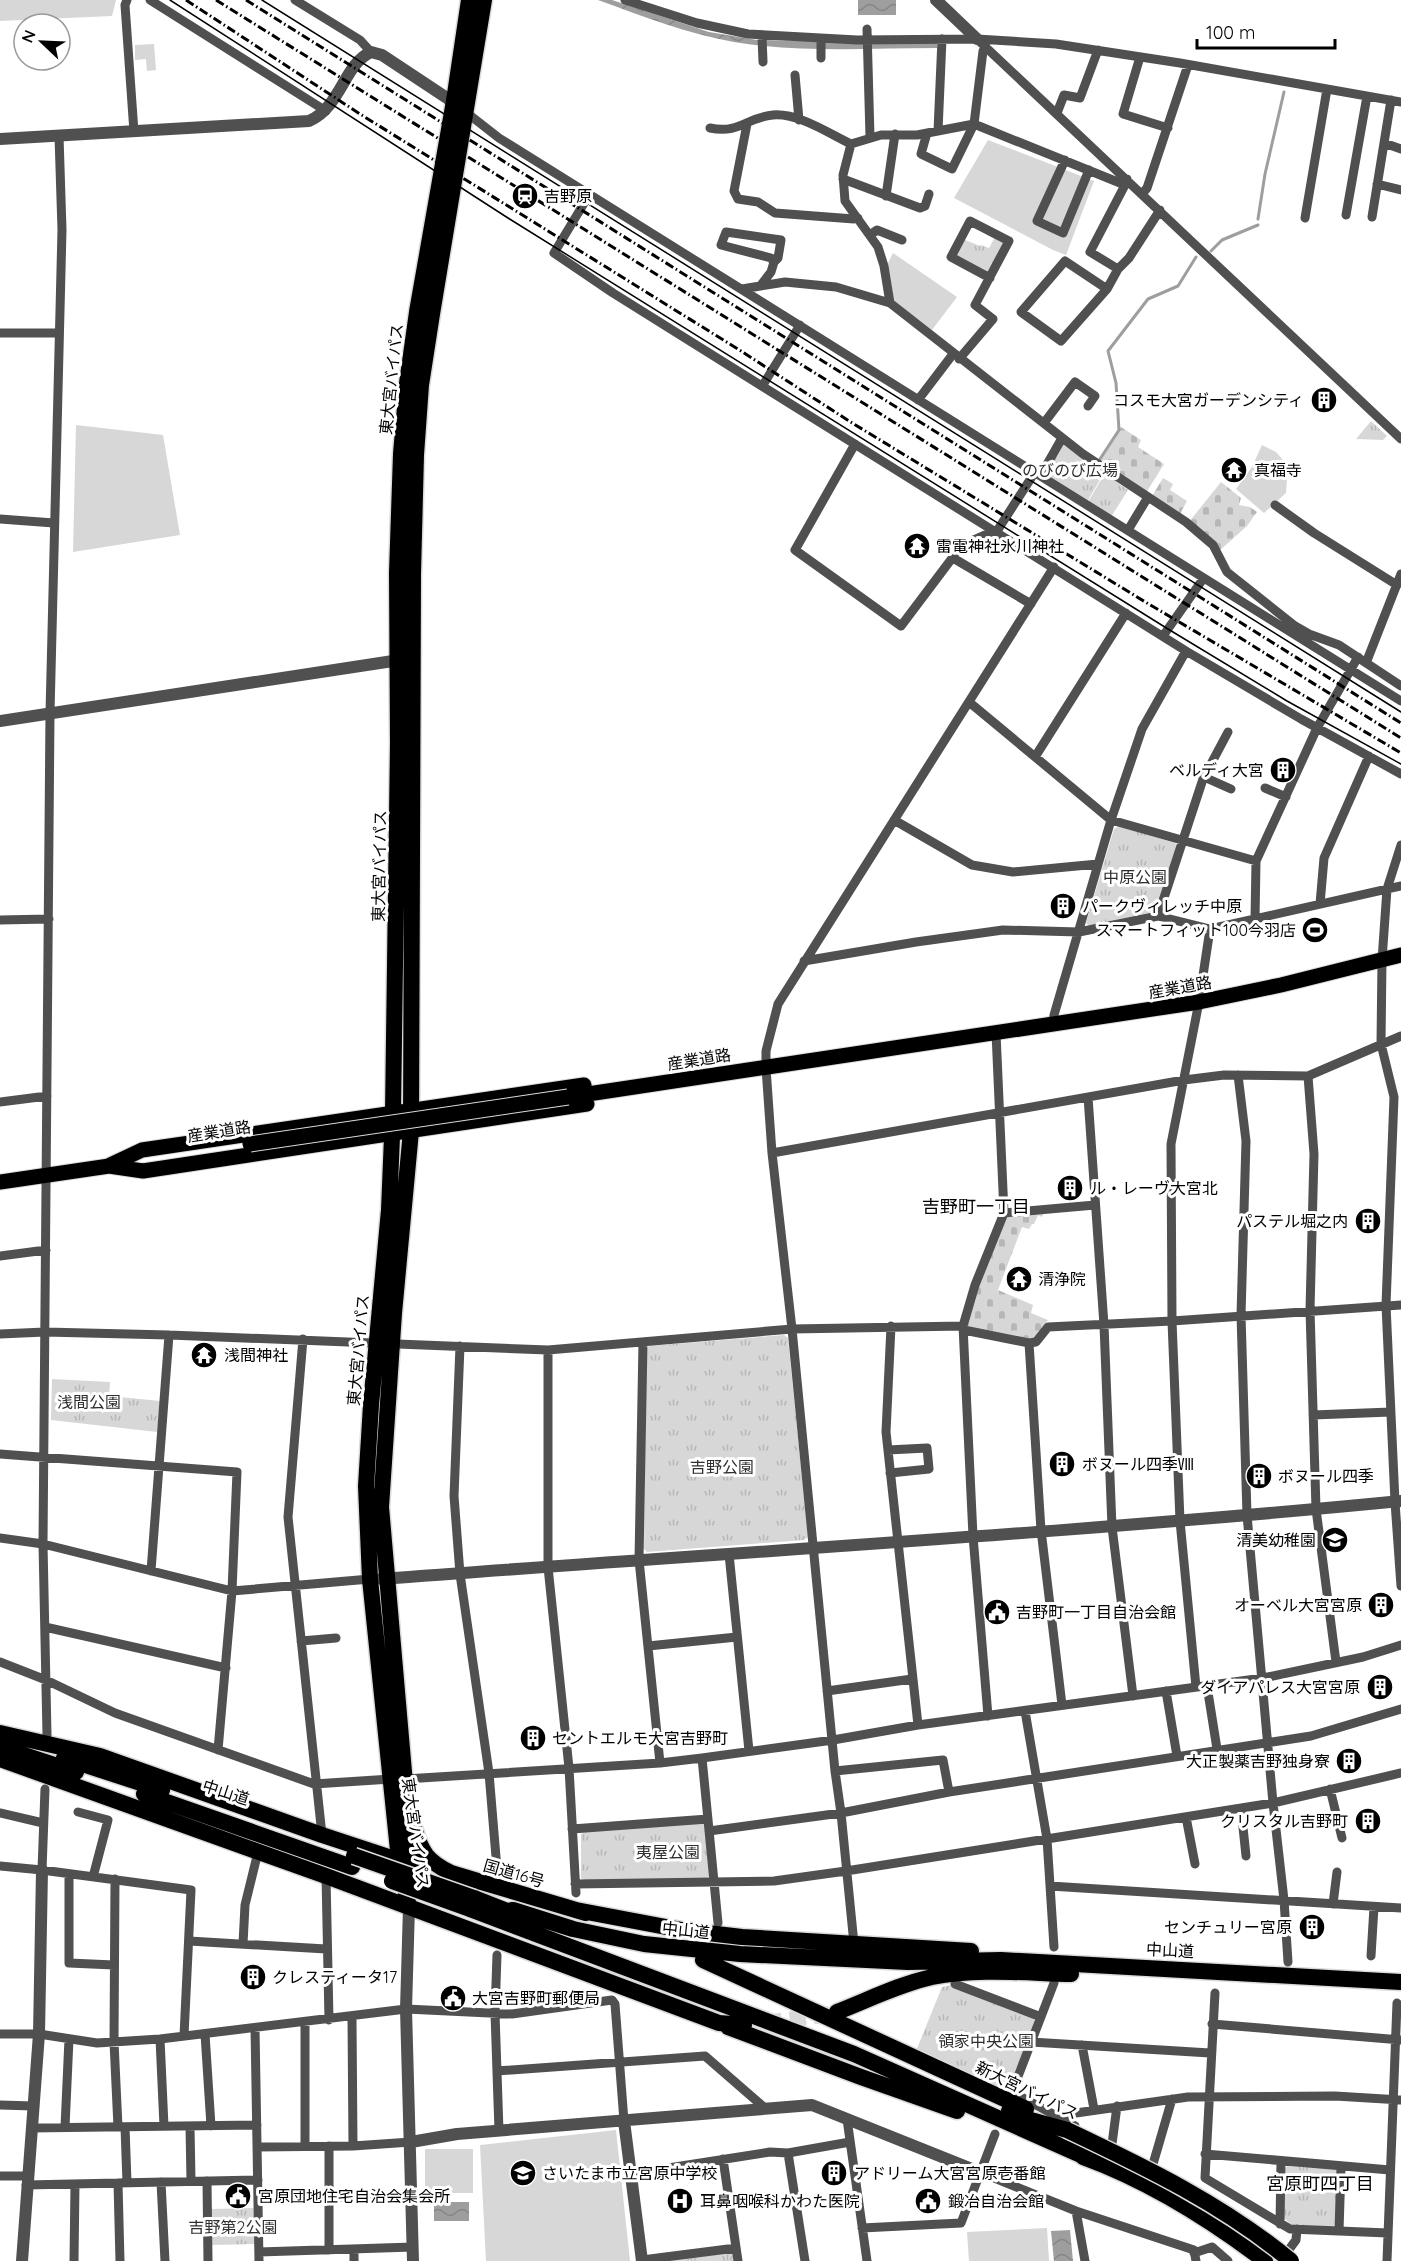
<svg xmlns="http://www.w3.org/2000/svg" width="1401" height="2261" viewBox="0 0 1401 2261" font-family="Quicksand,'Noto Sans JP',sans-serif">
  <style>
    .green { fill: #d7d7d7 }
    .cemetery { fill: url(#cemetery-stones) }
    .park { fill: url(#park-tufts) }
    .water { fill: url(#water-waves) }
    .lines { fill: none; stroke-linecap: round; stroke-linejoin: round }
    .stream { stroke: #9e9e9e; stroke-width: 3 }
    .trunk-tunnel { stroke: #d9d9d9; stroke-width: 16; stroke-dasharray: 16 8; stroke-linecap: butt }
    .primary-casing { stroke: #dbdbdb; stroke-width: 17 }
    .trunk-casing { stroke: #dbdbdb; stroke-width: 19 }
    .minor { stroke: #505050; stroke-width: 9 }
    .tertiary { stroke: #505050; stroke-width: 12 }
    .primary { stroke: #000; stroke-width: 15 }
    .trunk { stroke: #000; stroke-width: 16 }
    .tram { stroke: #000; stroke-width: 1.5 }
    .rail { stroke: #000; stroke-width: 3; stroke-dasharray: 9 3 1.5 3; stroke-linecap: butt }
    .primary-bridge-casing { stroke: #dbdbdb; stroke-width: 17; stroke-linecap: butt }
    .trunk-bridge-casing { stroke: #dbdbdb; stroke-width: 19; stroke-linecap: butt }
    .primary-bridge { stroke: #000; stroke-width: 15 }
    .trunk-bridge { stroke: #000; stroke-width: 16 }
    .labels { text-anchor: middle; stroke-width: 6; stroke-linejoin: round; paint-order: stroke }
    .poi-label { font-size: 16px; fill: #000; stroke: #fff; text-anchor: start }
    .street-label { font-size: 16px; fill: #000; stroke: #fff }
    .park-label { font-size: 16px; fill: #2e2e2e; stroke: #fff }
    .neighbourhood-label { font-size: 18px; fill: #000; stroke: #fff }
  </style>
  <defs>
    <pattern id="cemetery-stones" width="16" height="16" patternUnits="userSpaceOnUse" patternTransform="scale(1.5)"><rect width="16" height="16" fill="#d7d7d7"/><path d="M2 7V4a2 2 0 0 1 4 0v3zM10 15v-3a2 2 0 0 1 4 0v3z" fill="#b7b7b7"/></pattern>
    <pattern id="park-tufts" width="24" height="20" patternUnits="userSpaceOnUse" patternTransform="scale(1.5)"><rect width="24" height="20" fill="#d7d7d7"/><path d="M3 7l-1-3M5 7V3M7 7l1-3M15 17l-1-3M17 17v-4M19 17l1-3" fill="none" stroke="#b7b7b7"/></pattern>
    <pattern id="water-waves" width="16" height="10" patternUnits="userSpaceOnUse" patternTransform="scale(1.5)"><rect width="16" height="10" fill="#9e9e9e"/><path d="M0 5q4-4 8 0t8 0" fill="none" stroke="#868686"/></pattern>
  </defs>
  <rect width="100%" height="100%" fill="#fff"/>
  <!-- green -->
  <path class="green" d="M0,0H116L112,16L0,21Z
    M154,44L156,70L147,71L146,59L135,60V45Z
    M988,140L1094,181L1066,255L1053,250L954,198Z
    M893,253L957,297L932,330L894,301L888,263Z
    M76,425L163,435L180,535L73,552Z
    M1262,445L1276,452L1288,466L1286,493L1264,513L1236,489L1252,467Z
    M616,2130L630,2261H486L480,2145Z
    M425,2149H473V2193H425Z
    M1047,2228L1049,2261H969L967,2232Z"/>
  <!-- cemetery -->
  <path class="cemetery" d="M1121,427L1141,440L1138,447L1164,464L1146,493L1099,462Z
    M1163,478L1173,484L1170,490L1187,501L1180,514L1152,496Z
    M1221,482L1241,498L1239,505L1250,507L1257,512L1247,526L1219,551L1189,522Z
    M1045,1210L1042,1217L1038,1215L1034,1224H1032L1029,1229L1022,1227L998,1290L1033,1305L1031,1313L1048,1320L1036,1337L1031,1340L969,1327L966,1323L979,1282L1006,1214Z"/>
  <!-- park -->
  <path class="park" d="M995,237L1003,241L1004,245L989,271L986,272L957,257L955,253L963,239L980,246L981,245L989,248Z
    M1371,421L1387,436L1383,440L1356,439Z
    M1063,443L1104,473L1087,502L1045,475Z
    M1105,473L1128,490L1111,517L1088,502Z
    M1119,826L1175,843L1178,847L1157,911L1089,926L1086,923L1114,829Z
    M784,1335L788,1338L808,1537L804,1540L647,1552L644,1549L646,1350L649,1346Z
    M52,1379L110,1382L109,1396L160,1401L157,1432L51,1420Z
    M701,1822L705,1825L710,1875L707,1879L584,1880L581,1878V1834L584,1831Z
    M952,1985L1033,2018L1035,2022L1006,2094L916,2051L942,1987Z
    M1289,2165L1335,2169L1338,2173L1336,2224L1332,2227L1291,2225L1283,2217L1285,2168Z
    M255,2208V2244L211,2245V2209Z
    M734,2252L735,2261H668Z"/>
  <!-- water -->
  <path class="water" d="M598,0H612L709,32L757,40L937,43V48C870,48 801,53 734,42C688,34 642,16 598,0Z
    M858,0H896V15H858Z
    M434,2202H469V2221H434Z
    M1070,2230L1073,2261H1054L1051,2231Z"/>
  <g class="lines">
    <!-- stream -->
    <path class="stream" d="M1258,219L1265,174L1284,92
      M1211,251L1222,240L1258,225
      M1100,459L1119,430L1116,383L1108,351L1148,299L1178,286L1196,257"/>
    <!-- trunk-tunnel -->
    <path class="trunk-tunnel" d="M766,2023L830,2014"/>
    <defs>
      <path id="primary" d="M568,1097L1199,1002L1281,985L1401,955
        M108,1166L142,1150L584,1085
        M109,1166L143,1171L587,1104
        M0,1182L116,1165"/>
      <path id="trunk" d="M0,1733L100,1756L322,1835L407,1863
        M0,1747L76,1772
        M64,1758L162,1790
        M0,1759L326,1876L719,2023L744,2025
        M144,1794L352,1867
        M414,1828C422,1853 427,1861 451,1873L586,1913
        M410,1888L412,1864L381,1507L394,1313L411,1131L413,574L416,455L421,385L432,314L484,0
        M474,1898L507,1911L513,1910L573,1929L644,1944L740,1954L908,1962L1001,1960L1401,1982
        M409,1907L399,1860L370,1579L366,1486L371,1405L389,1210L393,1112L398,743L397,573L401,454L407,383L417,312L454,101L469,0
        M470,1909L854,2054L1092,2160
        M576,1910L682,1930L742,1937L971,1951
        M703,1960L1026,2109
        M837,2012C868,2000 900,1984 932,1977C978,1968 1025,1973 1071,1974
        M728,2027L861,2077L957,2111
        M1009,2111L1027,2119L1067,2130
        M1083,2157C1146,2180 1211,2220 1265,2261"/>
    </defs>
    <!-- primary casing -->
    <use href="#primary" class="primary-casing"/>
    <!-- trunk casing -->
    <use href="#trunk" class="trunk-casing"/>
    <!-- minor -->
    <path class="minor" d="M127,0L125,5L134,132
      M150,0L326,111
      M295,0L360,40L371,52
      M625,0L697,23L748,34L857,40L977,39L1056,44L1180,63L1401,102
      M867,29L870,137
      M762,36L763,62
      M977,39L1401,439
      M1140,57L1123,114L1168,128
      M821,58V39
      M795,75L799,120
      M467,113L499,138L1401,701
      M1057,113L1064,95L1080,98L1098,50
      M747,124L734,191L738,199L758,202L775,213L854,219L858,218
      M710,128C740,134 747,117 773,115C799,113 828,133 851,144
      M938,131L942,39
      M927,133L921,154L952,169L974,124L983,51L986,47
      M1384,143L1401,149
      M1065,160L1037,221L1063,233L1089,170
      M843,179L920,208L925,206L929,194
      M1377,184L1401,190
      M1125,185L1090,252L1118,269L1129,258L1160,210
      M1142,194L1147,188L1188,65
      M589,195L554,253L613,293L1186,651L1301,719L1401,774
      M886,196L895,134
      M1346,215L1367,96
      M1372,217L1391,100
      M1305,218L1327,89
      M870,235L877,230L902,240
      M761,285L771,272L774,262L771,258L721,245L726,232L781,240L778,258L774,262
      M742,289L785,282L836,287L890,303L1083,454L1186,522L1213,545L1227,572L1295,626L1309,634L1339,645L1401,686
      M1107,289L1065,261L1021,312L1061,341L1107,289L1118,269
      M890,303L884,266L878,247L845,201L843,175L851,144L881,135H917L974,124L1125,185L1127,179
      M0,333H59
      M959,359L993,319L975,305L1009,241L970,221L951,257L990,278
      M763,385L800,325
      M918,400L953,354
      M1044,423L1075,382L1095,396L1088,406
      M855,444L795,550L901,626L962,545L996,530
      M1041,475L1062,438
      M1275,505L1314,533L1397,585
      M0,519L54,523
      M1128,530L1148,497
      M997,531L1035,472
      M953,558L1031,604
      M1163,636L1203,579
      M1366,663L1401,574
      M969,702L1111,820L1256,861
      M1035,757L1126,613
      M1204,777L1231,789
      M1265,788L1286,797
      M894,820L972,865L1013,872L1098,864
      M1401,845L1387,889L1382,960L1381,1044L1394,1097L1386,1305L1395,1502L1401,1586
      M1320,904L1324,858L1369,756
      M1158,916L1203,779L1228,732
      M1255,919L1256,861L1317,728L1358,657
      M0,920L49,919
      M804,961L916,942L1003,930L1079,932L1158,916L1210,929L1401,886
      M1053,1025L1054,1015L1111,820L1142,729L1186,651
      M1238,1075L1246,1141L1241,1315L1247,1515L1273,1803L1284,1900L1288,1962
      M1308,1076L1314,1154L1310,1310L1316,1509L1336,1662
      M1088,1097L1104,1325L1112,1527L1133,1696
      M0,1102L47,1096
      M772,1153L1184,1080L1224,1075L1308,1076L1401,1036
      M1004,1213L1095,1205
      M0,1256L46,1250
      M891,1326L886,1432L918,1725
      M964,1330L1029,1343L1036,1342L1048,1327L1172,1321L1401,1305
      M0,1334L45,1332L169,1335L548,1350L792,1329L963,1326
      M303,1339L288,1517L322,1835
      M643,1342L639,1560L660,1763
      M1029,1343L1041,1530L1062,1705
      M460,1346L454,1496L460,1574L489,1773L497,1869
      M548,1350V1567L569,1768L576,1893
      M1313,1415L1391,1412
      M888,1450L927,1448L929,1469L890,1473
      M0,1454L237,1472L232,1591L218,1750
      M0,1538L43,1544L232,1591L370,1579
      M729,1554L749,1751
      M151,1571L169,1335
      M45,1627L226,1668
      M301,1641L336,1638
      M648,1646L737,1637
      M0,1662L46,1680L115,1713L314,1784L391,1779
      M1207,1686L1217,1749
      M1196,1687L1180,1521L1172,1321L1171,1144L1199,1002L1210,929
      M827,1691L912,1679
      M1166,1691L1177,1756
      M1025,1711L1047,1839L1054,1947
      M988,1716L973,1536L963,1326L975,1285L1004,1213L996,1033
      M47,1735L43,1544L50,713L62,230L59,136
      M702,1758L718,1923
      M835,1771L943,1760L949,1792
      M405,1779L660,1763L702,1758L833,1740L918,1725L1263,1678L1363,1657L1401,1645
      M1330,1789L1342,1838
      M1241,1808L1246,1856
      M78,1812L108,1820L93,1877
      M0,1813L43,1823
      M1186,1817L1195,1864
      M572,1829L708,1819
      M709,1831L841,1813L949,1792L1311,1736L1401,1709
      M0,1866L42,1870L191,1890L184,2036
      M42,1870L45,1789
      M69,1874V1963L114,1965
      M326,1876L329,2020
      M115,1879L114,2042L118,2127
      M575,1884L774,1881L846,1871L1273,1803L1401,1773
      M1050,1886L1401,1908
      M1333,1904L1337,1872
      M189,1941L326,1949
      M243,1944L245,1905L258,1852
      M854,1944L841,1813L835,1771L792,1329L772,1153L766,1068V1051L778,1004L1054,567
      M497,1955L495,2013L499,2131
      M1371,1956L1374,1907
      M1054,1983L1012,2092L1075,2126
      M955,1984L1041,2017
      M1215,1993L1205,2178L1290,2229L1388,2233
      M352,2017L353,2146
      M1212,2024L1401,2040
      M255,2028L259,2261
      M0,2034H39L97,2043L160,2039L406,2009L512,2014L612,2000L615,2004L624,2121
      M205,2034L211,2126
      M160,2039L164,2126
      M1031,2042L1210,2053
      M1082,2045L1094,2109
      M497,2071L705,2056L766,2109
      M0,2105L33,2106
      M1055,2116L1188,2097L1335,2096L1401,2100
      M847,2119L867,2261
      M190,2126L191,2181
      M65,2127L69,2039
      M125,2127L127,2183
      M31,2128L257,2125
      M1112,2144L1117,2106
      M305,2146V2023
      M257,2147L353,2146L411,2142
      M788,2153L805,2261
      M1205,2154L1390,2170
      M723,2159L738,2261
      M1153,2164L1172,2099
      M982,2173L1076,2211L1194,2250L1196,2261
      M630,2174L770,2152L788,2153L850,2142
      M0,2176H27
      M207,2181L208,2261
      M161,2182L165,2261
      M118,2183L120,2261
      M26,2185L258,2180
      M258,2198L412,2197
      M1076,2211L1085,2261
      M1280,2224L1281,2161
      M862,2228L961,2223L995,2134
      M1339,2231L1341,2167
      M354,2249V2261
      M329,2250V2146
      M259,2252L413,2247
      M1194,2253L1212,2247L1228,2261
      M1282,2259L1296,2240L1297,2229
      M642,2260L736,2248
      M74,2261L75,2184
      M1387,2261L1397,2003"/>
    <!-- tertiary -->
    <path class="tertiary" d="M936,0L977,39
      M0,139L309,121C341,107 344,64 371,52L382,55L459,106
      M0,721L406,659
      M381,1579C721,1553 1061,1534 1401,1501
      M409,1907L406,2009L413,2261
      M624,2121L642,2261
      M411,2142L457,2134L812,2105L982,2173
      M22,2261L39,2034L42,1870"/>
    <!-- primary -->
    <use href="#primary" class="primary"/>
    <!-- trunk -->
    <use href="#trunk" class="trunk"/>
    <!-- tram -->
    <path class="tram" d="M170,0L508,218L1168,629L1287,701L1401,764
      M262,0L1401,712"/>
    <!-- rail -->
    <path class="rail" d="M186,0L360,114L741,351L849,421L1147,603L1401,753
      M216,0L1401,738
      M246,0L1401,723"/>
    <defs>
      <path id="primary-bridge" d="M250,1144L568,1097"/>
      <path id="trunk-bridge" d="M354,1856L474,1898
        M392,1881L470,1909
        M1067,2130C1145,2167 1224,2205 1291,2261"/>
    </defs>
    <!-- primary-bridge casing -->
    <use href="#primary-bridge" class="primary-bridge-casing"/>
    <!-- trunk-bridge casing -->
    <use href="#trunk-bridge" class="trunk-bridge-casing"/>
    <!-- primary-bridge -->
    <use href="#primary-bridge" class="primary-bridge"/>
    <!-- trunk-bridge -->
    <use href="#trunk-bridge" class="trunk-bridge"/>
  </g>
  <!-- icons -->
  <defs>
    <symbol id="station-disc" viewBox="-11 -11 22 22"><circle r="9.5" fill="#000" stroke="#fff"/><path d="M-3-6H3Q5-6 5-4V2Q5 4 3 4L4.5 6H3L1.5 4h-3L-3 6H-4.5L-3 4Q-5 4-5 2V-4Q-5-6-3-6ZM-3.5-4v3h7v-3ZM-3.5 1v1.5H-2V1ZM2 1v1.5H3.5V1Z" fill="#fff"/></symbol>
    <symbol id="building-disc" viewBox="-11 -11 22 22"><circle r="9.5" fill="#000" stroke="#fff"/><path d="M-4-6H4V6H1V3H-1V6H-4ZM-2.5-4.3h1.7v1.8h-1.7ZM.8-4.3h1.7v1.8H.8ZM-2.5-1h1.7V.8h-1.7ZM.8-1h1.7V.8H.8Z" fill="#fff"/></symbol>
    <symbol id="temple-disc" viewBox="-11 -11 22 22"><circle r="9.5" fill="#000" stroke="#fff"/><path d="M0-6L5-2H3V0L6.5 2.5H4V6H1.5V3h-3V6H-4V2.5H-6.5L-3 0V-2H-5Z" fill="#fff"/></symbol>
    <symbol id="stadium-disc" viewBox="-11 -11 22 22"><circle r="9.5" fill="#000" stroke="#fff"/><path d="M0-5a6.5 5 0 1 0 0 10a6.5 5 0 1 0 0-10ZM-3.5-1.8h7v3.6h-7Z" fill="#fff"/></symbol>
    <symbol id="school-disc" viewBox="-11 -11 22 22"><circle r="9.5" fill="#000" stroke="#fff"/><path d="M0-5L7-2L0 1L-7-2ZM-4 1L0 2.5L4 1V4Q0 6-4 4Z" fill="#fff"/></symbol>
    <symbol id="civic-disc" viewBox="-11 -11 22 22"><circle r="9.5" fill="#000" stroke="#fff"/><path d="M-.6-6.5H3V-4.5H.6V-3L4-1V1h2V6H-6V1h2V-1L-.6-3ZM-1.2 2.5V6h2.4V2.5Z" fill="#fff"/></symbol>
    <symbol id="hospital-disc" viewBox="-11 -11 22 22"><circle r="9.5" fill="#000" stroke="#fff"/><path d="M-5-5h3v3.5h4V-5h3V5h-3V1.5h-4V5h-3Z" fill="#fff"/></symbol>
  </defs>
  <g fill-rule="evenodd">
    <use href="#station-disc" x="510" y="181" width="30" height="30"/>
    <use href="#building-disc" x="1309" y="385" width="30" height="30"/>
    <use href="#temple-disc" x="1219" y="455" width="30" height="30"/>
    <use href="#temple-disc" x="902" y="531" width="30" height="30"/>
    <use href="#building-disc" x="1268" y="755" width="30" height="30"/>
    <use href="#building-disc" x="1048" y="891" width="30" height="30"/>
    <use href="#stadium-disc" x="1300" y="915" width="30" height="30"/>
    <use href="#building-disc" x="1055" y="1173" width="30" height="30"/>
    <use href="#building-disc" x="1353" y="1206" width="30" height="30"/>
    <use href="#temple-disc" x="1004" y="1264" width="30" height="30"/>
    <use href="#temple-disc" x="189" y="1340" width="30" height="30"/>
    <use href="#building-disc" x="1047" y="1449" width="30" height="30"/>
    <use href="#building-disc" x="1244" y="1461" width="30" height="30"/>
    <use href="#school-disc" x="1320" y="1525" width="30" height="30"/>
    <use href="#building-disc" x="1366" y="1590" width="30" height="30"/>
    <use href="#civic-disc" x="982" y="1597" width="30" height="30"/>
    <use href="#building-disc" x="1365" y="1672" width="30" height="30"/>
    <use href="#building-disc" x="518" y="1723" width="30" height="30"/>
    <use href="#building-disc" x="1334" y="1746" width="30" height="30"/>
    <use href="#building-disc" x="1353" y="1806" width="30" height="30"/>
    <use href="#building-disc" x="1297" y="1912" width="30" height="30"/>
    <use href="#building-disc" x="238" y="1962" width="30" height="30"/>
    <use href="#civic-disc" x="438" y="1983" width="30" height="30"/>
    <use href="#school-disc" x="508" y="2158" width="30" height="30"/>
    <use href="#building-disc" x="819" y="2158" width="30" height="30"/>
    <use href="#civic-disc" x="223" y="2181" width="30" height="30"/>
    <use href="#hospital-disc" x="665" y="2186" width="30" height="30"/>
    <use href="#civic-disc" x="913" y="2186" width="30" height="30"/>
  </g>
  <g class="labels">
    <!-- poi labels -->
    <g class="poi-label">
      <text x="544" y="202">吉野原</text>
      <text x="1304" y="406" text-anchor="end">コスモ大宮ガーデンシティ</text>
      <text x="1254" y="476">真福寺</text>
      <text x="936" y="552">雷電神社氷川神社</text>
      <text x="1264" y="776" text-anchor="end">ベルディ大宮</text>
      <text x="1082" y="912">パークヴィレッチ中原</text>
      <text x="1296" y="936" text-anchor="end">スマートフィット100今羽店</text>
      <text x="1090" y="1194">ル・レーヴ大宮北</text>
      <text x="1348" y="1227" text-anchor="end">パステル堀之内</text>
      <text x="1038" y="1285">清浄院</text>
      <text x="224" y="1361">浅間神社</text>
      <text x="1082" y="1470">ボヌール四季Ⅷ</text>
      <text x="1278" y="1482">ボヌール四季</text>
      <text x="1316" y="1546" text-anchor="end">清美幼稚園</text>
      <text x="1362" y="1611" text-anchor="end">オーベル大宮宮原</text>
      <text x="1016" y="1618">吉野町一丁目自治会館</text>
      <text x="1360" y="1693" text-anchor="end">ダイアパレス大宮宮原</text>
      <text x="552" y="1744">セントエルモ大宮吉野町</text>
      <text x="1330" y="1767" text-anchor="end">大正製薬吉野独身寮</text>
      <text x="1348" y="1827" text-anchor="end">クリスタル吉野町</text>
      <text x="1292" y="1933" text-anchor="end">センチュリー宮原</text>
      <text x="272" y="1983">クレスティータ17</text>
      <text x="472" y="2004">大宮吉野町郵便局</text>
      <text x="542" y="2179">さいたま市立宮原中学校</text>
      <text x="854" y="2179">アドリーム大宮宮原壱番館</text>
      <text x="258" y="2202">宮原団地住宅自治会集会所</text>
      <text x="700" y="2207">耳鼻咽喉科かわた医院</text>
      <text x="948" y="2207">鍛冶自治会館</text>
    </g>
    <!-- street labels -->
    <g class="street-label">
      <text transform="translate(391 379) rotate(-84)" y="6">東大宮バイパス</text>
      <text transform="translate(379 866) rotate(-89)" y="6">東大宮バイパス</text>
      <text transform="translate(1180 987) rotate(-10)" y="6">産業道路</text>
      <text transform="translate(699 1059) rotate(-9)" y="6">産業道路</text>
      <text transform="translate(219 1131) rotate(-9)" y="6">産業道路</text>
      <text transform="translate(358 1350) rotate(-85)" y="6">東大宮バイパス</text>
      <text transform="translate(226 1792) rotate(18)" y="6">中山道</text>
      <text transform="translate(416 1833) rotate(82)" y="6">東大宮バイパス</text>
      <text transform="translate(514 1873) rotate(16)" y="6">国道16号</text>
      <text transform="translate(686 1930) rotate(6)" y="6">中山道</text>
      <text transform="translate(1170 1950) rotate(3)" y="6">中山道</text>
      <text transform="translate(1027 2090) rotate(26)" y="6">新大宮バイパス</text>
    </g>
    <!-- park labels -->
    <g class="park-label">
      <text x="1070" y="476">のびのび広場</text>
      <text x="1135" y="883">中原公園</text>
      <text x="89" y="1408">浅間公園</text>
      <text x="722" y="1473">吉野公園</text>
      <text x="668" y="1858">夷屋公園</text>
      <text x="986" y="2047">領家中央公園</text>
      <text x="233" y="2233">吉野第2公園</text>
    </g>
    <!-- neighbourhood labels -->
    <g class="neighbourhood-label">
      <text x="976" y="1213">吉野町一丁目</text>
      <text x="1320" y="2190">宮原町四丁目</text>
    </g>
  </g>
  <!-- north arrow -->
  <g transform="translate(42 42) rotate(293)"><circle r="28" fill="#ffffff" stroke="#999999" stroke-width="1.5"/>
  <path d="M0-4.5L10 22L0 15L-10 22Z" fill="#000000"/>
  <text y="-9" font-size="16" font-weight="bold" text-anchor="middle" fill="#000000">N</text>
  </g>
  <!-- scale -->
  <path d="M1197 39v9h138v-9" fill="none" stroke="#000000" stroke-width="3"/>
  <text x="1206" y="39" font-size="18" fill="#000000" stroke="#ffffff" stroke-width="4.5" paint-order="stroke">100 m</text>
</svg>
